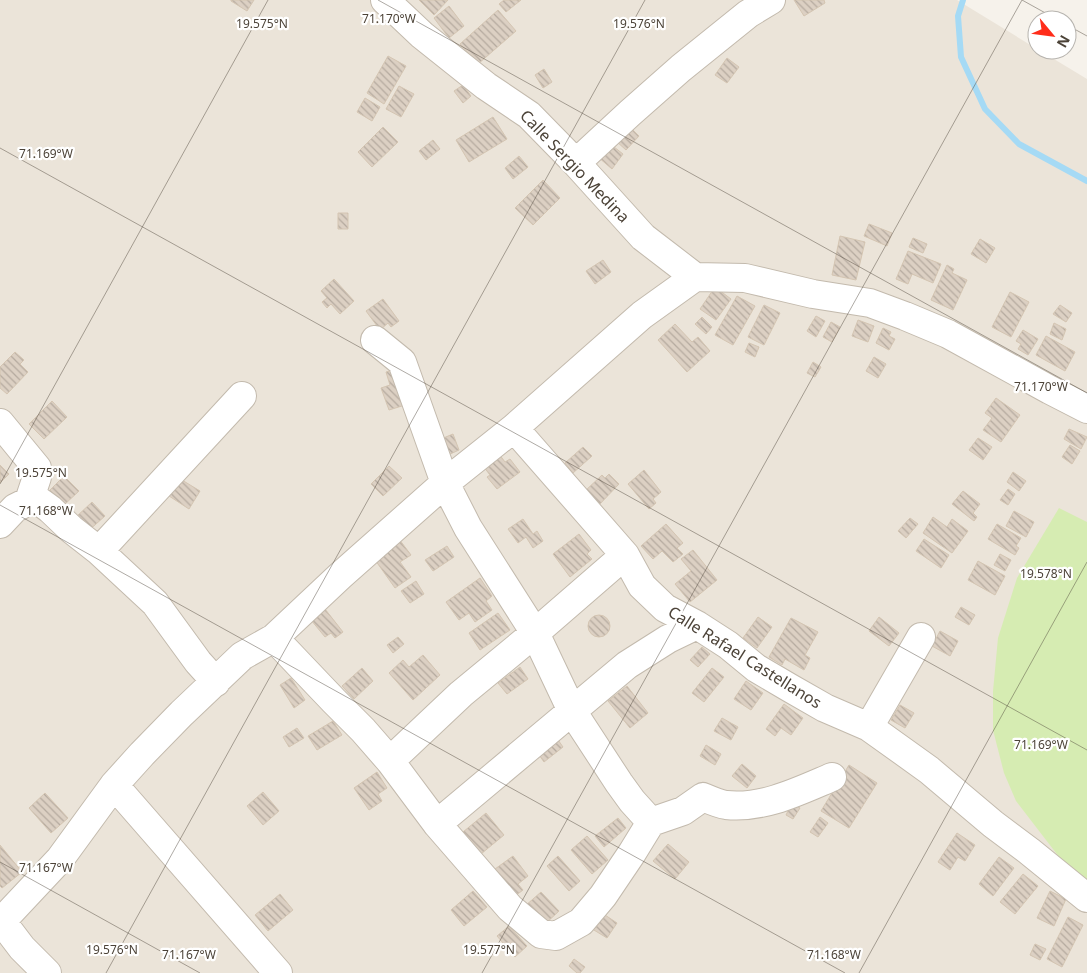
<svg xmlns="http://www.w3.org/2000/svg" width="1087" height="973" viewBox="0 0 1087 973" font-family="'Noto Sans',sans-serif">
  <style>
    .residential { fill: #ebe4d9 }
    .garden { fill: #d6ecb2 }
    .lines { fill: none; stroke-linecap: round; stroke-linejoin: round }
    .stream { stroke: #a5daf5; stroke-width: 6 }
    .building { fill: url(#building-back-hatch); stroke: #d4c5b2 }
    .minor-casing { stroke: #c3baad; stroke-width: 30 }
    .minor { stroke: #fff; stroke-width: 28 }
    .ticks { fill: none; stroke: #4c4338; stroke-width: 1; stroke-opacity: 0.45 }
    .labels { text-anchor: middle; stroke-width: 4.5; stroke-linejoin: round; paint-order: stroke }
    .street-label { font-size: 16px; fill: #4c4338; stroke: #fff }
    .ticks-label { font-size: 12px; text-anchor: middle; fill: #4c4338; stroke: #fff; stroke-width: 4.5; stroke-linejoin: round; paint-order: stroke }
  </style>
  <defs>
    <pattern id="building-back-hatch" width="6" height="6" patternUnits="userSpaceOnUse" patternTransform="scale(1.25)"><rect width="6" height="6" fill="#dcd0c3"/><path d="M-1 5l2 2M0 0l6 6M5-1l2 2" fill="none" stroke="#b5aa9f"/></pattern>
  </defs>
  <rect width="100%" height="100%" fill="#f6f2eb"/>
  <!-- residential -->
  <path class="residential" d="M0,0H957L1037,49V50H1039L1087,79V973H0Z"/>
  <!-- garden -->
  <path class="garden" d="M1059,508L1087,522V883L1066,866L1016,801L1004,773L993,730V691L998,638L1017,578Z"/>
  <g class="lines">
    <!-- stream -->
    <path class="stream" d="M963,0L958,16L961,57L985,109L1019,144L1087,181"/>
  </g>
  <!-- building -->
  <path class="building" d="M231,0H254L247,11L231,1Z
    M419,0H448L434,15Z
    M504,0H521L506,12L499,4Z
    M794,0H824L825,3L804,16Z
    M449,6L464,26L449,38L434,18Z
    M498,10L516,31L478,64L460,44Z
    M388,56L406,66L384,104L367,93Z
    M727,58L739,67L727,83L715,75Z
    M544,69L552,82L543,88L535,75Z
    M463,85L471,96L463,103L454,91Z
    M399,86L414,94L401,117L386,109Z
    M365,98L380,107L372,121L357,112Z
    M493,117L507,139L469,162L456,140Z
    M383,127L398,142L372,167L358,152Z
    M630,127L639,136L626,150L616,141Z
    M433,140L440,149L426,160L419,151Z
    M609,143L623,154L612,169L598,157Z
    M519,156L528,167L513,179L505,168Z
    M543,180L560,198L533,225L515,208Z
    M338,213H348V229H338Z
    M869,224L892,233L887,246L864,236Z
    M840,236L865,242L856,280L832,275Z
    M913,238L927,244L923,253L909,247Z
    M980,239L995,248L986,263L971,254Z
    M908,251L941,264L933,283L912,274L908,284L896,279Z
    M603,260L611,272L595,284L586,271Z
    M947,265L954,269L952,273L967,280L953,310L931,300Z
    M334,279L354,301L340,314L331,304L327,308L322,302L327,298L321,291Z
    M715,287L731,299L716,320L700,309Z
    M1010,292L1029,302L1011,337L992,327Z
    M737,296L755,306L733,345L715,335Z
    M383,299L399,321L391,327L388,323L380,330L366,311Z
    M764,305L780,313L764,345L748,337Z
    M1060,305L1072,313L1066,322L1053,314Z
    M816,316L825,321L816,337L807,331Z
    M702,317L712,327L706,334L695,324Z
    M858,320L874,326L868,342L852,336Z
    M831,322L840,327L832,342L823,337Z
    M1054,323L1066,329L1062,340L1050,334Z
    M675,324L692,342L698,337L710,351L687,372L658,340Z
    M883,328L891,332L889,336L895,339L889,350L876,343Z
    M1023,330L1038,339L1028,355L1018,349L1021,344L1016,341Z
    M1046,336L1075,352L1065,371L1036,355Z
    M749,343L759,347L755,357L745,352Z
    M15,352L24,360L20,364L28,372L7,394L0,388V367Z
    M874,357L886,364L878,378L866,371Z
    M813,362L821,367L815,377L807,373Z
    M393,370L405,405L389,410L381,388L390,385L386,372Z
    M996,398L1020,415L1001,442L983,430L992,418L985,413Z
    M52,401L67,417L44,439L29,424Z
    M1069,429L1087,437L1081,449L1064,439Z
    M453,434L459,450L448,455L441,439Z
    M978,438L992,447L983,460L969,450Z
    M1070,445L1080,451L1072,464L1062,457Z
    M583,447L592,456L573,473L565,463Z
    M499,454L505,462L510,459L520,472L497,489L487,477L490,475L483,466Z
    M0,465L9,474L0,483Z
    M389,466L402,478L383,496L371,484Z
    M644,470L661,492L653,499L656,503L649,509L628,484Z
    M1013,472L1026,481L1019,491L1007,482Z
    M609,474L619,484L598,506L584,492L602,475L605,478Z
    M64,476L79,491L64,505L50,490Z
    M177,477L200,491L189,509L166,494Z
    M1008,489L1015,494L1008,505L1000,500Z
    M963,491L980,504L973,513L977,517L974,521L952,504Z
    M92,502L105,516L87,532L75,518Z
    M1014,511L1034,522L1026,537L1006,526Z
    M933,517L947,527L952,519L968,531L952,553L923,533Z
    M910,518L918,524L906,538L898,531Z
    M523,519L533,534L537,531L543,541L533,548L526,537L518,543L508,529Z
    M666,524L683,543L677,548L683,554L673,562L662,551L653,559L641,546Z
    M997,524L1021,538L1016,546L1019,548L1015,555L988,539Z
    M579,534L591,550L587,554L592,559L570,577L553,554Z
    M399,539L411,555L400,562L411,577L395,588L373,557Z
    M924,539L949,555L941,568L916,551Z
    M447,546L454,557L433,571L425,560Z
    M693,550L717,580L690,602L675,584L691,571L681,559Z
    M1000,554L1011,560L1005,571L994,565Z
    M978,561L1005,576L995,595L968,580Z
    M480,578L492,596L486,601L492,610L475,622L469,613L459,620L446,602Z
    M416,581L424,594L410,603L401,591Z
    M961,607L975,615L969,625L955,617Z
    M325,609L343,632L335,638L331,633L325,637L311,620Z
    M498,613L510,630L480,650L469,633Z
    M588 626a11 11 0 1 1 22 0a11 11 0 1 1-22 0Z
    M758,617L772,627L757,648L743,638Z
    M879,617L899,633L889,646L869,631Z
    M791,618L818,632L805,655L810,658L804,670L785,659L782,665L769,657Z
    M940,631L958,641L950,656L932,646Z
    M398,637L404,644L393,653L387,645Z
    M702,647L710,654L698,667L690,660Z
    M423,655L440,675L413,700L389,673L403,660L409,667Z
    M520,667L528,679L507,694L498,683Z
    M362,668L373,681L354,699L342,686Z
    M712,668L724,677L704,702L692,693Z
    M291,678L305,700L294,708L280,685Z
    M746,681L763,693L751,710L734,699Z
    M627,686L648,713L630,728L608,701Z
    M784,704L803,718L791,735L781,728L775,736L766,729Z
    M900,705L914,713L905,728L891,720Z
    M722,718L738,727L731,740L714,731Z
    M333,721L342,735L317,750L308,736Z
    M297,728L304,738L289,747L283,737Z
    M556,737L563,747L544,762L537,752Z
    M706,745L721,754L715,765L700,756Z
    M742,764L756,776L747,788L732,776Z
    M849,765L877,783L849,828L821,811Z
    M377,772L387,788L378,794L382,801L369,810L354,788Z
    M263,792L279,811L263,825L247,806Z
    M45,793L68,818L51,833L29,808Z
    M792,803L800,808L793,819L786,815Z
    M486,813L504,835L481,854L463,832Z
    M820,817L828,823L818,837L810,832Z
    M618,818L626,828L604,847L595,836Z
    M957,833L975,845L965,861L958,857L950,870L938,862Z
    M587,836L608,860L592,874L571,850Z
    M668,844L689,862L675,879L653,861Z
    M0,845L22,872L2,888L0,886Z
    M513,856L528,876L518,884L523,890L515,896L495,869Z
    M558,856L580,881L569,891L547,866Z
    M999,857L1014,868L993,896L979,884Z
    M1023,874L1038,886L1015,914L1000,902Z
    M473,891L487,907L464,926L451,910Z
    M1050,891L1066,899L1054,926L1037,918Z
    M541,892L559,911L544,925L525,906Z
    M280,894L293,910L268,931L255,915Z
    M599,911L617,923L607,938L589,927Z
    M1068,917L1083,925L1062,967L1047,959Z
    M509,926L527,946L515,957L497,936Z
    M1035,944L1046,949L1040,960L1030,955Z
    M574,959L585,967L580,973H577L569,966Z"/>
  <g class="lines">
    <defs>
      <path id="minor" d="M385,0L422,35L486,86L529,115L576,163L643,237L695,277
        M576,163L630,113L681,68L748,14L771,0
        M695,277L745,278L813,294L870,303L905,316L948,334L1050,390L1087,409
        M375,340L402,362L445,483L468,528L535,633L572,711L619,783L632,801L651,822L683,811L703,797C710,800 719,804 726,805C763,809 799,791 832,777
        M0,423L37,468V477L29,501
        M514,428L625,555L642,586L665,608L697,625L728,645L756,668L790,688L825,708L869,727L929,770L993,824L1029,851L1087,898
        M0,524L15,508L29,501H39L50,509L71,529L99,551L155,603L198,662L216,682
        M99,551L242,396
        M274,638L334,701L363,730L390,761L437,824L510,908L541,934L556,936L581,922L603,896L632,853L651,822
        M869,727L921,637
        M390,761L461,694L535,633L625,555
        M114,785L278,973
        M437,824L627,665L668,639L697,625
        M0,919L22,948L47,973
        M0,923L60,859L114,785L142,754L182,713L242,656L274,638L340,576L445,483L514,428L642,315L695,277"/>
    </defs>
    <!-- minor casing -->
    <use href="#minor" class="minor-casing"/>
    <!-- minor -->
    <use href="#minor" class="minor"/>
  </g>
  <!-- ticks -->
  <path class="ticks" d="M378,0L1087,393M1022,0L1058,20M1067,25L1087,36M0,148L1087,750M0,484L268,0M0,505L845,973M0,862L200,973M106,973L645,0M482,973L1022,0M859,973L1087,562"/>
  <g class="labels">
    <!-- street labels -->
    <g class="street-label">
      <text transform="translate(575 166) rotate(46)" y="6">Calle Sergio Medina</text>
      <text transform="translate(745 657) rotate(32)" y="6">Calle Rafael Castellanos</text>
    </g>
  </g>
  <g class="ticks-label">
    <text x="389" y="23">71.170°W</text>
    <text x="262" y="28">19.575°N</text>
    <text x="639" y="28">19.576°N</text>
    <text x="46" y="158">71.169°W</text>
    <text x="1041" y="391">71.170°W</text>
    <text x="41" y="477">19.575°N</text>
    <text x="46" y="515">71.168°W</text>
    <text x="1046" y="578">19.578°N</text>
    <text x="1041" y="749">71.169°W</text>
    <text x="46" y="872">71.167°W</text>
    <text x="112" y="954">19.576°N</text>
    <text x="489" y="954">19.577°N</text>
    <text x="189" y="959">71.167°W</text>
    <text x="834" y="959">71.168°W</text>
  </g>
  <!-- north arrow -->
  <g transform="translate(1052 35) rotate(119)"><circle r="24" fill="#ffffff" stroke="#b7b4af"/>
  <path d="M0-4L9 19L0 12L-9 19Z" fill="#ff2d1a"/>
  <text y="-8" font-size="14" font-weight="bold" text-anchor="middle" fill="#4c4338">N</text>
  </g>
</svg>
